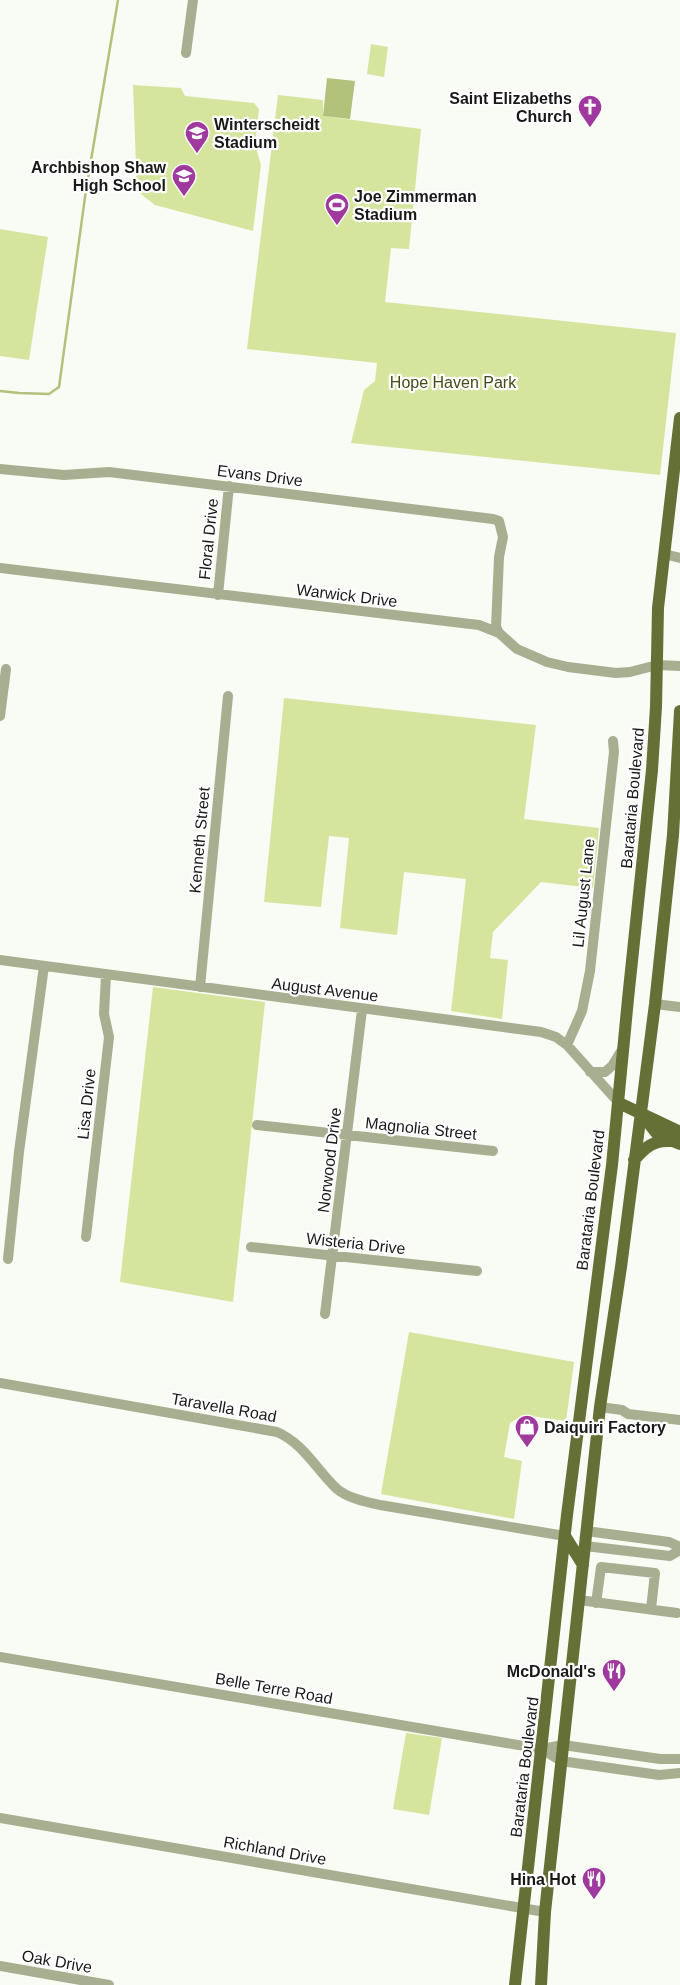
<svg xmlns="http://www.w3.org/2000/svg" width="680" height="1985" viewBox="0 0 680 1985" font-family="Helvetica,sans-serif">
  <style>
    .green { fill: #d5e59e }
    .water { fill: #b2c27a }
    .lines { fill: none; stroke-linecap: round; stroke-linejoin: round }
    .stream { stroke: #b2c27a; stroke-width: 2.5 }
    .minor { stroke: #a8af90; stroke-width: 10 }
    .major { stroke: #657036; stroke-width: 12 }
    .labels { text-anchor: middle; stroke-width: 4.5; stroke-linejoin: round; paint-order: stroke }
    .poi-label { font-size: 16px; font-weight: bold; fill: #191a18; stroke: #fff; text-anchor: end }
    .park-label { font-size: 16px; fill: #434c17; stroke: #fff }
    .street-label { font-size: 16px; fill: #191a18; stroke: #fff }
  </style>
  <rect width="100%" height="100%" fill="#f9fbf5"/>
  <!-- green -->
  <path class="green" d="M371,44L388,47L384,77L367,74Z
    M133,85L181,88L185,96L254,103L259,109L255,144L261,165L253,231L155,205L137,191Z
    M278,95L323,100V116L421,129L409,249L391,248L385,302L676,333L660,475L351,443L364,390L375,381L377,363L247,349Z
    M0,229L48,237L29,360L0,356Z
    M284,698L536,725L524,819L599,828L593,888L541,882L493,932L490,958L508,960L502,1019L451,1011L466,879L404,872L397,935L340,928L349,838L329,836L321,907L264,902Z
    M153,987L265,1002L233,1302L120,1282Z
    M409,1332L574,1362L566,1421L523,1415L510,1423L504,1457L522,1461L514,1519L381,1494Z
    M406,1733L442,1738L429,1815L393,1809Z"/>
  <!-- water -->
  <path class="water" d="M327,78L355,81L350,119L323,116Z"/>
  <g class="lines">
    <!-- stream -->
    <path class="stream" d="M0,391L19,393L49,394L59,387L86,190L118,0"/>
    <!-- minor -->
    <path class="minor" d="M186,53L193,0
      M0,469L64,475L109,472L493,519L499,521L503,537L499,557L496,627L499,633
      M664,554L680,558
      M0,568L479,625L499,633L517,649L547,662L568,667L616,673L630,672L657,665L680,666
      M218,595L229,486
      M0,716L6,669
      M0,960L541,1032L556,1037L567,1045L619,1103
      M200,987L228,696
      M655,1004L680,1007
      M567,1045L582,1011L590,971L614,752L613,741
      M590,1072H605L612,1066L623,1048
      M257,1125L493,1151
      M86,1237L109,1037L104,1014L106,975
      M251,1247L477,1271
      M8,1259L19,1152L44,966
      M325,1314L362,1010
      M0,1383L277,1432C303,1443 316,1469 336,1488C347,1498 366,1502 380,1505L565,1536
      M600,1407L622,1410L628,1414L680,1420
      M586,1531L669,1542L680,1547
      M585,1546L670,1556L680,1550
      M579,1600L677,1613
      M596,1603L601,1567L655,1573L651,1609
      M0,1657L542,1749L563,1745L660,1759H680
      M542,1749L561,1761L659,1775L680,1773
      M0,1818L545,1912
      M0,1966L109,1985"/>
    <!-- major -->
    <path class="major" d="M619,1103L680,1132
      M643,1116L658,1135L680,1144
      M634,1160C645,1148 653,1140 669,1141
      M565,1536L583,1565
      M515,1985L567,1515L612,1165L628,999L652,770L656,707L658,608L680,418
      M541,1985L545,1912L600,1407L621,1267L655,1004L673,835L680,711"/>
  </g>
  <!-- icons -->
  <defs>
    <symbol id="church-pin" viewBox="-11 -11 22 30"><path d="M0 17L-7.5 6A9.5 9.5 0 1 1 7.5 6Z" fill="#9f399d" stroke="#fff"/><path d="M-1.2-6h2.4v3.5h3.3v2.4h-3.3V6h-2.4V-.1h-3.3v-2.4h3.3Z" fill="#fff"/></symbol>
    <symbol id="school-pin" viewBox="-11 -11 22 30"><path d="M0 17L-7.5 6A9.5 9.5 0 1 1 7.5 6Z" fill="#9f399d" stroke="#fff"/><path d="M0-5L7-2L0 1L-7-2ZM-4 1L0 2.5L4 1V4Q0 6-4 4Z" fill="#fff"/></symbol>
    <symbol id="stadium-pin" viewBox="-11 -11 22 30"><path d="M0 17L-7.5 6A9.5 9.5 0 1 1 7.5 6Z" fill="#9f399d" stroke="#fff"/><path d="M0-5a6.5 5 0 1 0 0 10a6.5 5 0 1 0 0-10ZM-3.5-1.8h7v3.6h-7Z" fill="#fff"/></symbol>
    <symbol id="shop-pin" viewBox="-11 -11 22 30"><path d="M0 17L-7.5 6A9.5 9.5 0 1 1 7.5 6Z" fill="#9f399d" stroke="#fff"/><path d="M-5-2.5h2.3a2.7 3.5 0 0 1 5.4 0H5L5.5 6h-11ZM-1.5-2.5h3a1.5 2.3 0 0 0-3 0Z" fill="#fff"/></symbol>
    <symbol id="restaurant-pin" viewBox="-11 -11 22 30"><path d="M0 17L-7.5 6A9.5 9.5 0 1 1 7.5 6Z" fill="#9f399d" stroke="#fff"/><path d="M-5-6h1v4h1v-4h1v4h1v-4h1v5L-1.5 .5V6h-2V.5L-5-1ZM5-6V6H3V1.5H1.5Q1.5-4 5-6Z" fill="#fff"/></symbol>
  </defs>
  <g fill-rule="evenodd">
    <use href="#church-pin" x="576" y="93" width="28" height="38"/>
    <use href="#school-pin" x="183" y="119" width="28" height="38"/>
    <use href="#school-pin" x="170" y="162" width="28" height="38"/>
    <use href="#stadium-pin" x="323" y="191" width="28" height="38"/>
    <use href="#shop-pin" x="513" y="1413" width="28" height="38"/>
    <use href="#restaurant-pin" x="600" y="1657" width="28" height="38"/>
    <use href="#restaurant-pin" x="580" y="1865" width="28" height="38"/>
  </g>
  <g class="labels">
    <!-- poi labels -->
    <g class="poi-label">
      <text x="572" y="104">Saint Elizabeths<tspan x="572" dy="18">Church</tspan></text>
      <text x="214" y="130" text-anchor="start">Winterscheidt<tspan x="214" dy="18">Stadium</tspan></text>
      <text x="166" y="173">Archbishop Shaw<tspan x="166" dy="18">High School</tspan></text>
      <text x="354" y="202" text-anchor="start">Joe Zimmerman<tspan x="354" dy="18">Stadium</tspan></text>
      <text x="544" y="1433" text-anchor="start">Daiquiri Factory</text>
      <text x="596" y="1677">McDonald's</text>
      <text x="576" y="1885">Hina Hot</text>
    </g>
    <!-- park labels -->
    <g class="park-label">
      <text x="453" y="388">Hope Haven Park</text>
    </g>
    <!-- street labels -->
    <g class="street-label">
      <text transform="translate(260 475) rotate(7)" y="6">Evans Drive</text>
      <text transform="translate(208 539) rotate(-84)" y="6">Floral Drive</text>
      <text transform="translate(347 595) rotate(7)" y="6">Warwick Drive</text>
      <text transform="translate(632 798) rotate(-85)" y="6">Barataria Boulevard</text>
      <text transform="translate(199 840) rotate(-85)" y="6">Kenneth Street</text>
      <text transform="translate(583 893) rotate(-84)" y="6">Lil August Lane</text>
      <text transform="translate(325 989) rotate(7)" y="6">August Avenue</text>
      <text transform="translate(86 1104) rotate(-84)" y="6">Lisa Drive</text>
      <text transform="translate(421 1128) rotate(6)" y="6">Magnolia Street</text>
      <text transform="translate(329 1160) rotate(-83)" y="6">Norwood Drive</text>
      <text transform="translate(590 1200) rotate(-83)" y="6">Barataria Boulevard</text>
      <text transform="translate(356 1243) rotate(6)" y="6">Wisteria Drive</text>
      <text transform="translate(224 1407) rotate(10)" y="6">Taravella Road</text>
      <text transform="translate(274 1688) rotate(10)" y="6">Belle Terre Road</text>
      <text transform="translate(524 1767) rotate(-83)" y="6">Barataria Boulevard</text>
      <text transform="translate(275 1850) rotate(10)" y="6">Richland Drive</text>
      <text transform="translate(57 1961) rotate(10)" y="6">Oak Drive</text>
    </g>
  </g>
</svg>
